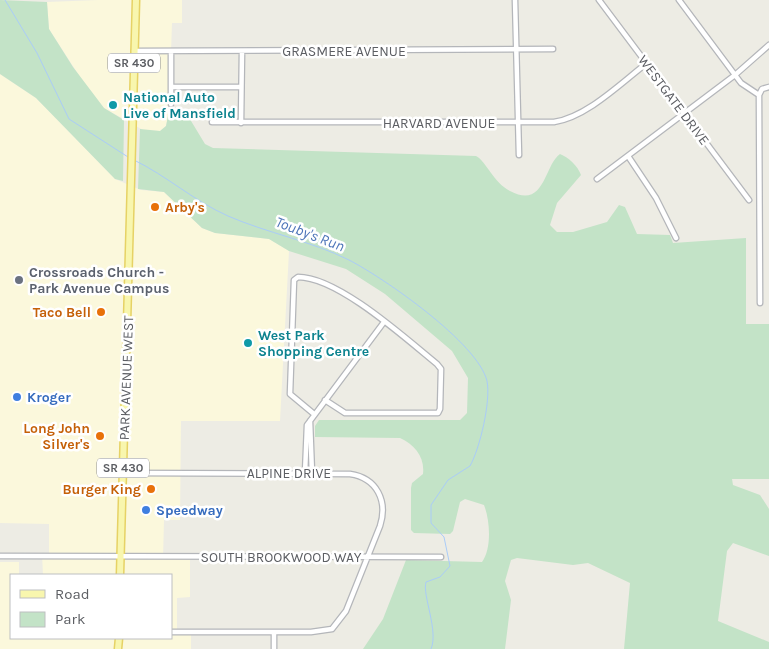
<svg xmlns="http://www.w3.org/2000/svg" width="769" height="649" viewBox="0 0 769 649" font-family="Karla,sans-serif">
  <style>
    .commercial { fill: #fbf8dc }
    .green { fill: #c3e3c7 }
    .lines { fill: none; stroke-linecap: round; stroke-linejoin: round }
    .stream { stroke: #aaccf8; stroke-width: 1 }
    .street-casing { stroke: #b4b6ba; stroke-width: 7 }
    .primary-casing { stroke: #e6d265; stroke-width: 9 }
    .street { stroke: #fff; stroke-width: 4.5 }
    .primary { stroke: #f8f6ae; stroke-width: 6 }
    .culture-dot { fill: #0f9aa8; stroke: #fff; stroke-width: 2 }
    .food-dot { fill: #e8710a; stroke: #fff; stroke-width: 2 }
    .worship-dot { fill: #6b7280; stroke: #fff; stroke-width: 2 }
    .shop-dot { fill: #3f7fe0; stroke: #fff; stroke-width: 2 }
    .labels { text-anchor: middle; stroke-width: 5; stroke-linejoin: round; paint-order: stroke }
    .shield { fill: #fff; stroke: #8d8e92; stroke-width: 1 }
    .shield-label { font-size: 12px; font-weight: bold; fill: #5c5e63 }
    .street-label { font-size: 14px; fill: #5c5e63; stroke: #fff }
    .culture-label { font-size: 14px; font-weight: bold; fill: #0d838f; stroke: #fff; text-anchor: start }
    .food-label { font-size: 14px; font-weight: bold; fill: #c56008; stroke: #fff; text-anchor: end }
    .worship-label { font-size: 14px; font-weight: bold; fill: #5b616d; stroke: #fff; text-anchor: start }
    .shop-label { font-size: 14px; font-weight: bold; fill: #366cbe; stroke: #fff; text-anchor: start }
    .water-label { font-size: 15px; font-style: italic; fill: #4e75b9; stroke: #fff }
  </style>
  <rect width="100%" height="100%" fill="#edece4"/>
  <!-- commercial -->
  <path class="commercial" d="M98,0H182V23H172L169,111L166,126L160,131L143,130L104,108L80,77L49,29L47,2Z
    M0,74L36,98L115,179L141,190L164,192L202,228L215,233L269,239L289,251L280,421H181L180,520H164L163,559H190V597L177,598V634L191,633V649H0V562H19V575H11V638H171V575H43L42,554H49V524L0,523Z"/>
  <!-- green -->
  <path class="green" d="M0,0L47,2L49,29L73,67L104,108L124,120L123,181L115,179L36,98L0,74Z
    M169,111H185L205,144L213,148L476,156C485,160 494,183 510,191C545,210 544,165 560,154C568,157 578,166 581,175L557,203L550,225L557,232H573L607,222L619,205L625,207L637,234L670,235L673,243L746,238V324H769V479H732L733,485L760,495L769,509V556L733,543L727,551L718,621L769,642V649H624L630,583L588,563L573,565L517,558L511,560L505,581L511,600L505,649H363L383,619L406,560L482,562C492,548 490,520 484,505L465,499L460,502L453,531L450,534L414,533L411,530V488L412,483L423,474C425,457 415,445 400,438L315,437V426L319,420H460L467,413L468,378L452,351L385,294L346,269L289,251L269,239L215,233L202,228L164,192L138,189L140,129L160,131L166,126Z"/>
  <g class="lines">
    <!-- stream -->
    <path class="stream" d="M5,0L37,53L69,119L128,157
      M134,160C167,176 194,201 228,216C267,233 311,241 349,260C384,278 478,343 487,381C491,401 480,448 470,466L448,480L431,505V523L444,537L450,566L440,577L426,582C422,595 439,631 431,649"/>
    <defs>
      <path id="street" d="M515,0L519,155
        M599,0L749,200
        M679,0L741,83L759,95
        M134,51L553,49
        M171,87H241
        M759,95L760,303
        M759,95L762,89L769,87
        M171,104V51
        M212,122H554C587,117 621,83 647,63
        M241,123L242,51
        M628,156L656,198L676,238
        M597,179L735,75L769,45
        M314,414L290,394L294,280L298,277C338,277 405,338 437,364L441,369L440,409L438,413H345L325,400
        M310,421L312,473
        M123,473L350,474C377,478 388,501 380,526L346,611L332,629L311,632H171
        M305,473L307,425L384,322
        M0,556L441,557
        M274,649V632"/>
      <path id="primary" d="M120,575L136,0
        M118,649L119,638"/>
    </defs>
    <!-- street casing -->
    <use href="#street" class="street-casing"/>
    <!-- primary casing -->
    <use href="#primary" class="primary-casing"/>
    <!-- street -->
    <use href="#street" class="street"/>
    <!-- primary -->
    <use href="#primary" class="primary"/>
  </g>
  <!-- markers -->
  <g class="culture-dot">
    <circle cx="113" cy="105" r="5"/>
    <circle cx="248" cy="343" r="5"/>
  </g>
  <g class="food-dot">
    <circle cx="155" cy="207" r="5"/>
    <circle cx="101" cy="312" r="5"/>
    <circle cx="100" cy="436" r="5"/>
    <circle cx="151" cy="489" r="5"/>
  </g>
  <circle class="worship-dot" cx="19" cy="280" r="5"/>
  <g class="shop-dot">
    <circle cx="17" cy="397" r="5"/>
    <circle cx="146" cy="510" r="5"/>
  </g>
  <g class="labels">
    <!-- shield labels -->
    <g class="shield">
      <rect x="108" y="53.5" width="52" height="19" rx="4"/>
      <rect x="97" y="458.5" width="52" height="19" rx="4"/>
    </g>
    <g class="shield-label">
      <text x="134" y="67">SR 430</text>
      <text x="123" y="472">SR 430</text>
    </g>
    <!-- street labels -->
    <g class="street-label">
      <text x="344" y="56">GRASMERE AVENUE</text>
      <text transform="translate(674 100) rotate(53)" y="5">WESTGATE DRIVE</text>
      <text x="439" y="128">HARVARD AVENUE</text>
      <text transform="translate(126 378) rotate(-88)" y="5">PARK AVENUE WEST</text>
      <text x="289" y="478">ALPINE DRIVE</text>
      <text x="281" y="562">SOUTH BROOKWOOD WAY</text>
    </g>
    <!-- culture labels -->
    <g class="culture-label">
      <text x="123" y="102">National Auto<tspan x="123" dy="16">Live of Mansfield</tspan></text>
      <text x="258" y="340">West Park<tspan x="258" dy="16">Shopping Centre</tspan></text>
    </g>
    <!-- food labels -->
    <g class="food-label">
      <text x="165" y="212" text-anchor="start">Arby's</text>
      <text x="91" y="317">Taco Bell</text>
      <text x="90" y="433">Long John<tspan x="90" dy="16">Silver's</tspan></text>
      <text x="141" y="494">Burger King</text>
    </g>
    <!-- worship labels -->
    <g class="worship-label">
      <text x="29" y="277">Crossroads Church -<tspan x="29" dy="16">Park Avenue Campus</tspan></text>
    </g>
    <!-- shop labels -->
    <g class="shop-label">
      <text x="27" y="402">Kroger</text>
      <text x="156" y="515">Speedway</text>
    </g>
    <!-- water labels -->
    <g class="water-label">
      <text transform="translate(310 234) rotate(21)" y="5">Touby's Run</text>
    </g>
  </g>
  <!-- legend -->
  <rect x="10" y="574" width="162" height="65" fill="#ffffff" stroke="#bebfc1"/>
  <rect x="20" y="590" width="25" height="8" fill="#f8f6ae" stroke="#bebfc1"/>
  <text x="55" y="599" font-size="15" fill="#5c5e63">Road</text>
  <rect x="20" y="612" width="25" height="15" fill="#c3e3c7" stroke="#bebfc1"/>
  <text x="55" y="624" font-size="15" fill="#5c5e63">Park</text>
</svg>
